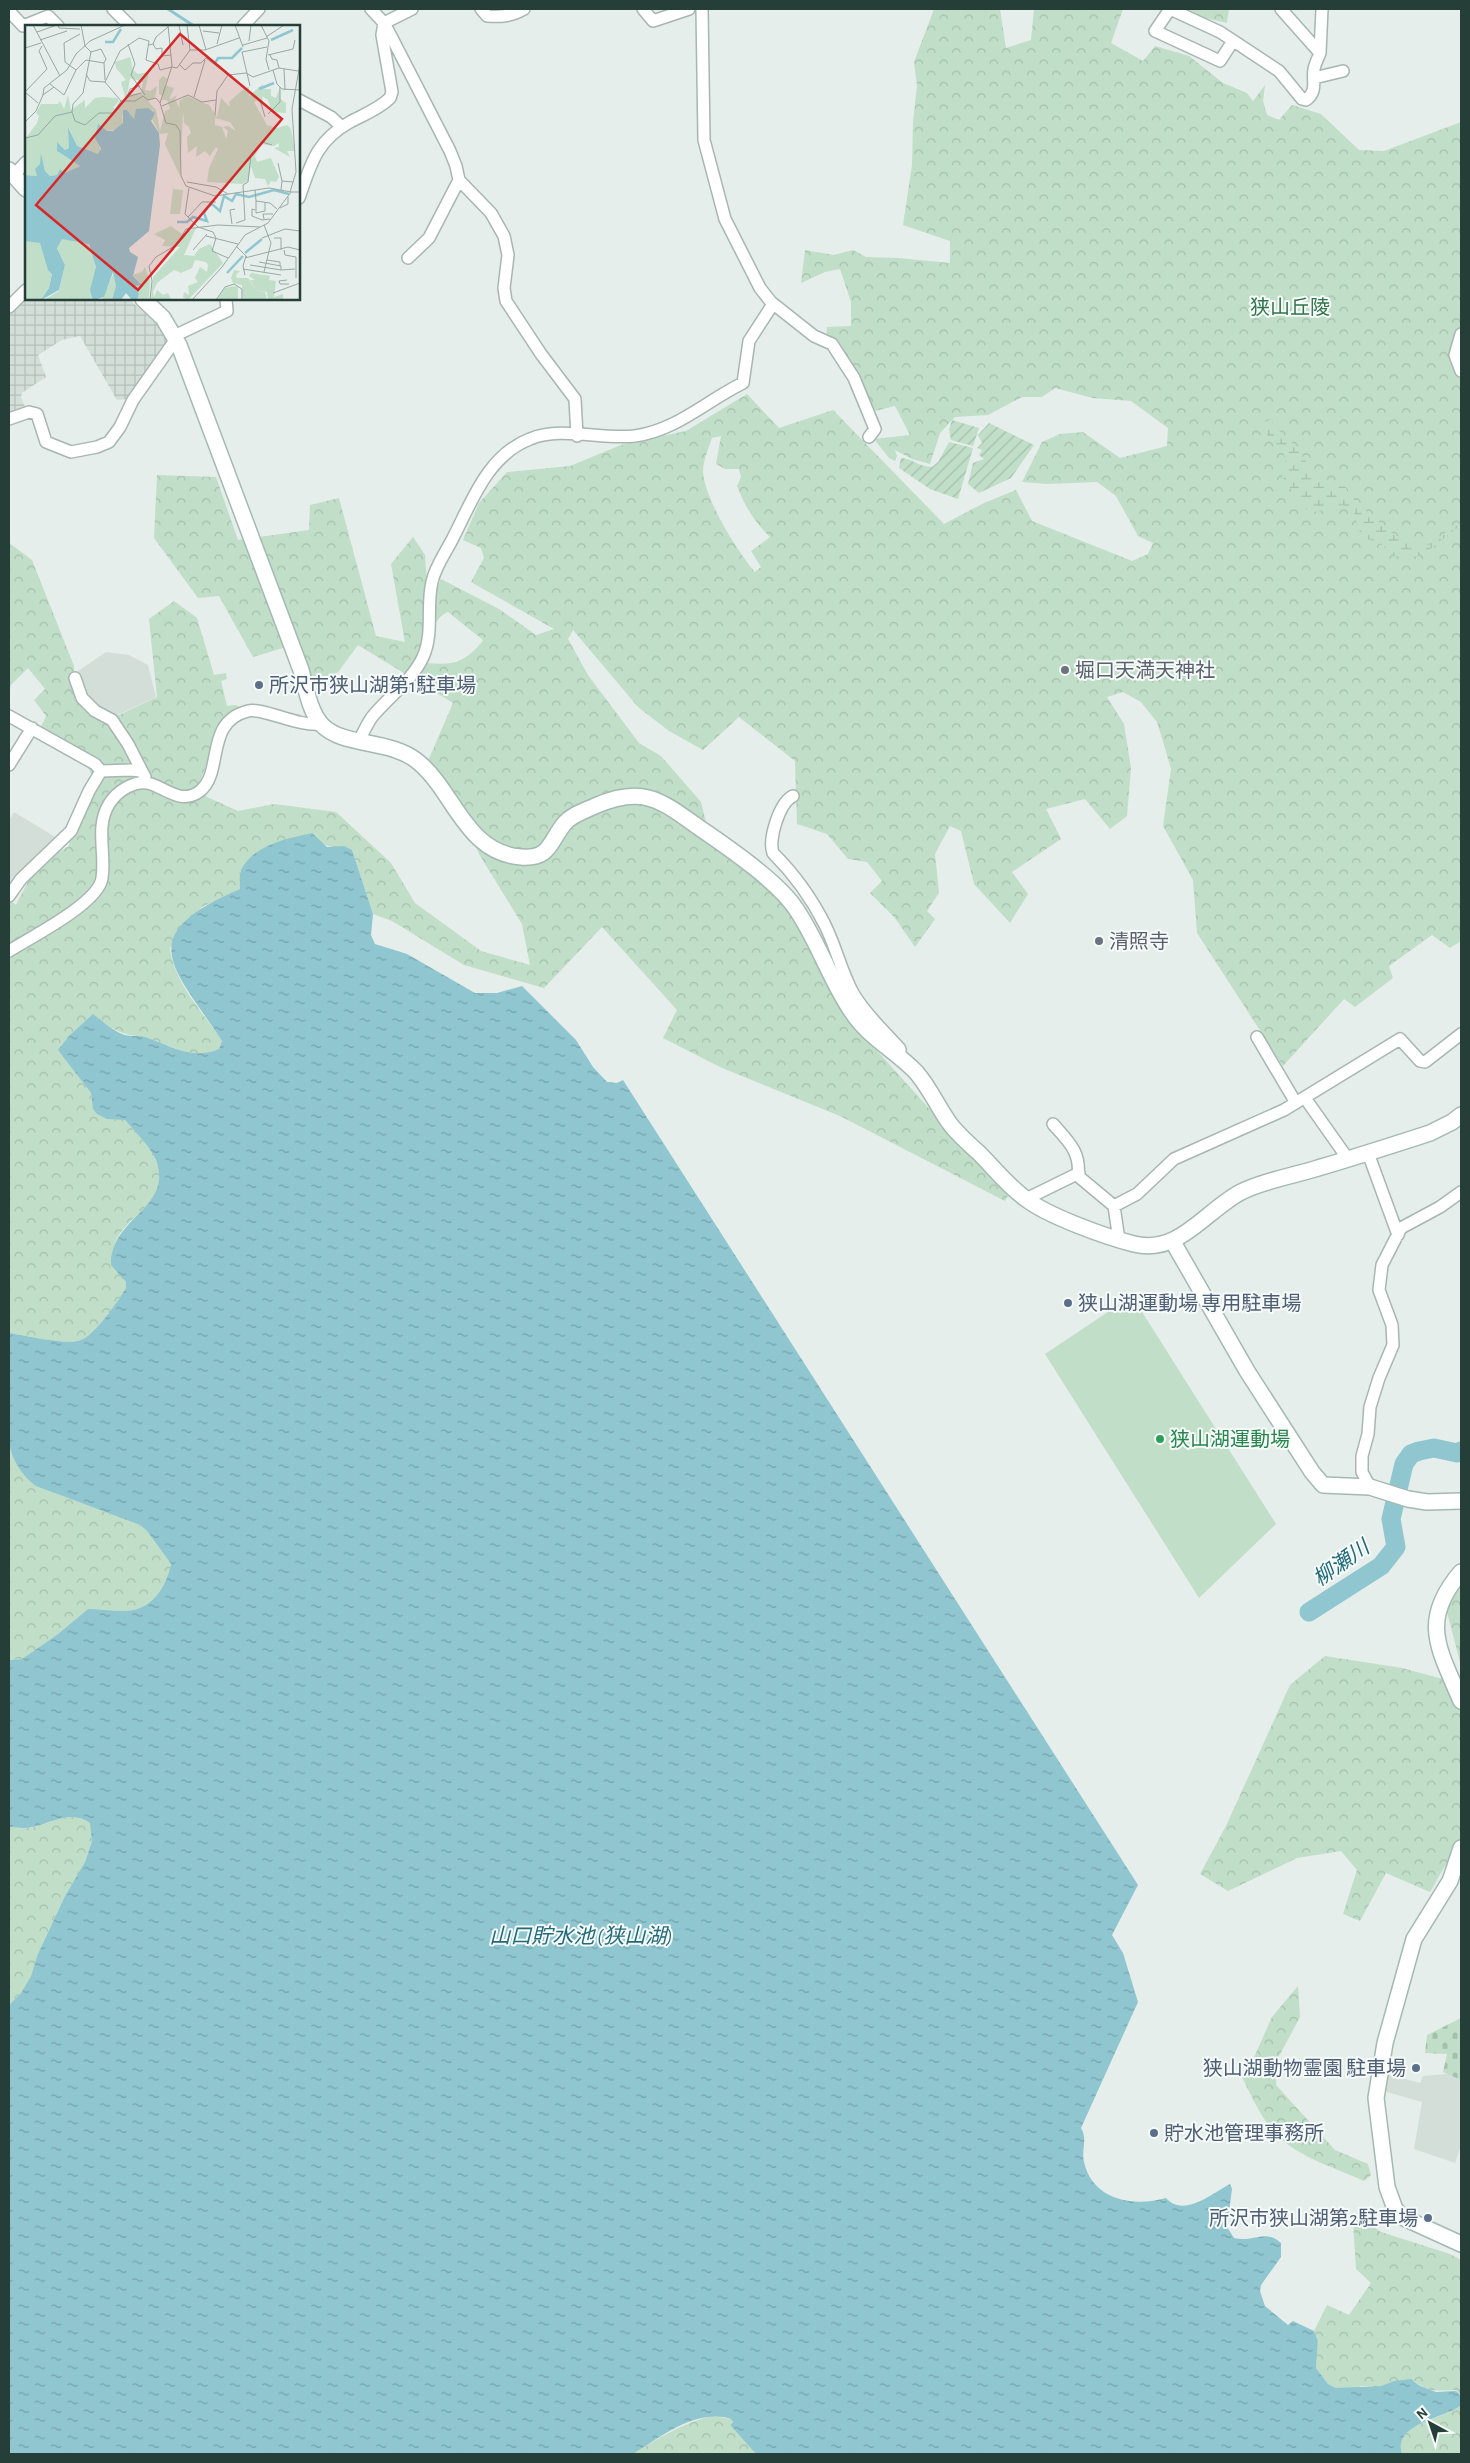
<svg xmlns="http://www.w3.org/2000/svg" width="1470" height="2463" viewBox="0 0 1470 2463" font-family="'Alegreya Sans','Noto Sans JP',sans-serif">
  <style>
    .built { fill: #d3ded9 }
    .industrial { fill: url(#industrial-grid) }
    .grass { fill: #c0dec8 }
    .forest { fill: url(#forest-crowns); fill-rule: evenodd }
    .wetland { fill: url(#wetland-marsh) }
    .cemetery { fill: url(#cemetery-stones) }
    .garden { fill: url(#garden-furrows) }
    .water { fill: url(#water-ripples) }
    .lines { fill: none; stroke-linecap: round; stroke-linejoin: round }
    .stream { stroke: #90c6d0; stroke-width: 3 }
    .river { stroke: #90c6d0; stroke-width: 19 }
    .street-casing { stroke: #a8b6b1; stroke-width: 14 }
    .secondary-casing { stroke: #a4b9b2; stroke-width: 18 }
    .street { stroke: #fff; stroke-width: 11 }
    .secondary { stroke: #fff; stroke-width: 15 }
    .worship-dot { fill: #6b7280; stroke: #f6faf8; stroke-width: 2 }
    .service-dot { fill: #5c6f8a; stroke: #f6faf8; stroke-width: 2 }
    .leisure-dot { fill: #2e9e5b; stroke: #f6faf8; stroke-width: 2 }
    .labels { text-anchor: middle; stroke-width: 4; stroke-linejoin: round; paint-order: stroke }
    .park-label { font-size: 20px; fill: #31744b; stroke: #f6faf8 }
    .worship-label { font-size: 20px; fill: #5b616d; stroke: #f6faf8; text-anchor: start }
    .service-label { font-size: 20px; fill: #4e5e75; stroke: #f6faf8; text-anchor: start }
    .leisure-label { font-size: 20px; fill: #27864d; stroke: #f6faf8; text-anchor: start }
    .water-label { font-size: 21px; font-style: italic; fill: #216a79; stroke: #f6faf8 }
    .inset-river { fill: none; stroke: #90c6d0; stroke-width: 2.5 }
    .inset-road { fill: none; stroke: #98a8a3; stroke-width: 1 }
    .view { fill: #d62828; fill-opacity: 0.15; stroke: #d62828; stroke-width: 2.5 }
    .inset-edge { fill: none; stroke: #253f38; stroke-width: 2.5 }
  </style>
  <defs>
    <pattern id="industrial-grid" width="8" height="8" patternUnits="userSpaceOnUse" patternTransform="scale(1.25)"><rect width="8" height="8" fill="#d3ded9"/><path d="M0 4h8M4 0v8" fill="none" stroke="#b5c0bb"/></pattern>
    <pattern id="forest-crowns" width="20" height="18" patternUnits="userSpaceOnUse" patternTransform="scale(1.25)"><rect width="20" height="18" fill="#c0dec8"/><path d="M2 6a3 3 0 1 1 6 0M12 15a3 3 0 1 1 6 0" fill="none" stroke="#a5c0ad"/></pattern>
    <pattern id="wetland-marsh" width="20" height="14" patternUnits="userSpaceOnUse" patternTransform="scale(1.25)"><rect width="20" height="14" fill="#c0dec8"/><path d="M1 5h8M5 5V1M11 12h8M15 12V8" fill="none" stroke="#a5c0ad"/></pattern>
    <pattern id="cemetery-stones" width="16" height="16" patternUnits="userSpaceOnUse" patternTransform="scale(1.25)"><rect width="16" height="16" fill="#c0dec8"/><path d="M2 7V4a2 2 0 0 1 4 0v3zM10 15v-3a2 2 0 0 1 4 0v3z" fill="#a5c0ad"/></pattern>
    <pattern id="garden-furrows" width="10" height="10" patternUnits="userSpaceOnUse" patternTransform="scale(1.25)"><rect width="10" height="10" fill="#c0dec8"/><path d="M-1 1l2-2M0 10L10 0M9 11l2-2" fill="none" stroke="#a5c0ad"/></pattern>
    <pattern id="water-ripples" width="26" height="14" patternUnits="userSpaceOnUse" patternTransform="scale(1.25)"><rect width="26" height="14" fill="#90c6d0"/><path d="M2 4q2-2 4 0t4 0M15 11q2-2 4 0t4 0" fill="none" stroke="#75a2aa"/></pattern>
  </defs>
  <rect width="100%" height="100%" fill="#e5eeea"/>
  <!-- built -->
  <path class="built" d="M106,652L129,655L148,665L156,697L113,717L91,704L81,689L78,671Z
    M14,812L57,838L9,892V820Z
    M1384,2073L1420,2083L1423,2076L1447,2074L1461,2080V2146L1455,2163L1414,2149L1422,2102L1383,2091Z"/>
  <!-- industrial -->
  <path class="industrial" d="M26,296V299H129L164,331L170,342L129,399L117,400L80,336L62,340L38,355L46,377L22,393L21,397L25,407L9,414V312Z"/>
  <!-- grass -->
  <path class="grass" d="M1132,1296L1276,1524L1199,1598L1045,1354Z"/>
  <!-- forest -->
  <path class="forest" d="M934,9H1000L1006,48L1031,40L1034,9H1123L1111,43L1143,61L1155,46L1189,56L1223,83L1247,93L1253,101L1265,85L1263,101L1267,115L1279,120L1292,105L1321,114L1359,150L1384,151L1461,122V941L1450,948L1432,935L1389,966L1393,978L1355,1007L1344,999L1283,1066L1197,933L1193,880L1163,826L1171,769L1162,738L1157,722L1141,702L1123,692L1107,697L1124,724L1131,768L1127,816L1110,829L1085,799L1046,809L1061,839L1012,872L1028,894L1010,923L974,884L961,831L950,826L935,854L939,893L927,911L935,919L915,947L895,918L870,893L882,881L867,862L848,859L827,834L797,824L795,761L739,717L703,750L669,731L638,707L573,630L568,639L588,675L639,743L661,756L701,802L706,822L758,869L797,916L843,1013L1008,1196L1005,1201L840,1116L722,1068L663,1038L677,1010L602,927L544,988L464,965L392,921L373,914L352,850C342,848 330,848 321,843L240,871V889L202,907L170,948C173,982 204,1013 222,1041L219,1049C189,1061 175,1046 150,1039C136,1035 125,1036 112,1028L73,1069L91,1093L92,1102L114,1119L125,1120C135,1132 150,1145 156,1160C179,1218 79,1220 127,1284L126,1288C118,1301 95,1335 81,1340C69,1346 24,1335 9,1333V900L16,905L36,866L69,846L74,810L93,777L76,746L40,729L46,716L34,700L45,689L28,668L11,685L9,692V543L32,560L74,666L75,692L102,723L157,697L149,619L174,601L197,618L214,675L226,673L227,679L221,681L227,706L235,705L242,708L224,720L200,781L207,797L238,811L274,804L336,812L391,863L415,903L481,951L530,965L522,924L479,854L453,797L428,761L453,703L358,645L338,672L319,686L310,680L299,643L253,657L219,596L198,598L154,538L157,475L216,477L238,540L309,530L310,505L339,498L376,636L405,642L391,564L413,537L425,555L427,587L435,594L441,579L499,609L536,635L554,629L471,582L484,558L481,548L463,540L479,503L507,472L570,466L621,445L686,431L747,394L779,428L833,410L944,524L984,503L1016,490L1032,521L1132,561L1148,554L1153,543L1138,536L1116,496L1097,482L1047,484L1022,482L1042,442L1060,434L1083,432L1120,458L1167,446L1168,428L1131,401L1093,398L1055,388L1042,397H1022L988,415L955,417L940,433L930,464L912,459L895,450L897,456L895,461L889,458L874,439L910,435L895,406L871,412L826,338L827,327L851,326V302L840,269L825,272L801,283L805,250L834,255L853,250L866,257L898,258L950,263V241L903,225L912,165L913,122L917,86L914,62ZM721,436L716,464L725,469H739L741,477L737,486C746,508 753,520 770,537L751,551L761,567L755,572C737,551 704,498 703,471C703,461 709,447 712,438ZM448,612L483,640L482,642C463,664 453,665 425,663C430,645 430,619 448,612Z
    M1167,9H1229L1227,23Z
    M9,1442L19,1468L52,1492L140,1525L147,1531L171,1564C166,1588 151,1611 124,1611C112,1611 100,1609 88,1609L58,1634L22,1659L9,1660Z
    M1461,1586V1666L1446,1608Z
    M1325,1656L1402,1668L1439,1678H1461V1838L1430,1892L1386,1873L1360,1921L1343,1914L1357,1870L1341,1851L1297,1858L1228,1891L1200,1874L1226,1826L1290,1685Z
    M76,1817L91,1823L92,1841L85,1862L65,1896L37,1956L31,1976L21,1993L9,2005V1827L31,1828L62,1818Z
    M1298,1986L1300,2017L1277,2060L1276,2085L1335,2150L1368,2164L1371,2175L1364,2181C1336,2168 1300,2158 1278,2136C1261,2119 1251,2095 1240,2073H1247L1272,2017Z
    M1360,2217L1381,2232L1450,2254L1461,2260V2396L1456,2390C1441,2390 1427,2394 1415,2381H1394L1381,2386H1361L1354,2389L1336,2388L1328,2384L1316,2368L1318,2341L1314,2331L1327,2305L1349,2315L1371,2283L1356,2269L1353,2222Z
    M1461,2403V2454H1402C1391,2420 1454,2419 1461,2403Z
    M712,2416L731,2419L733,2421L730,2425L756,2454H633C659,2438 682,2423 712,2416Z"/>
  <!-- wetland -->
  <path class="wetland" d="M1272,419L1273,425L1295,446L1314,473L1346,488L1349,495L1365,510L1391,532L1419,550C1435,544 1446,529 1461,523V525L1430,549L1408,561L1399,559L1384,546L1361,536L1354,512L1343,505L1310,513L1294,497L1289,485L1281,476C1291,453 1283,454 1269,438C1266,435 1265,428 1263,423Z"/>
  <!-- cemetery -->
  <path class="cemetery" d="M1461,2018V2080L1443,2072L1447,2054L1425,2053L1427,2035Z"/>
  <!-- garden -->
  <path class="garden" d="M952,420L979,428L973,446L951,440L949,430Z
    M989,423L1034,445L1011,478L979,493L968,484L973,463L984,459L979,455L982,450L977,448L982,443L978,435Z
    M949,442L973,448L958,499L930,489L899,468L901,458C911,458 919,467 932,467L938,462Z"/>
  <!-- water -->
  <path class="water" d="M312,833L327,847L344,846L352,850L373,914L371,935L375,944L407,954L475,993H497L522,986L576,1040L593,1067L607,1082L617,1083L623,1080L1138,1885L1112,1935L1123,1953L1138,2002L1081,2128C1088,2139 1081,2150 1084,2162C1093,2201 1134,2207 1166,2198C1184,2218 1211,2194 1230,2184L1232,2189L1227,2227L1234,2238C1253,2243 1265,2228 1281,2243V2257L1261,2285L1260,2291L1265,2306L1288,2325L1293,2321L1314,2331L1318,2341L1316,2368L1328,2384L1336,2388L1381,2386L1394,2381L1411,2379L1420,2386L1436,2392L1456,2391L1461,2396L1460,2406C1444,2418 1392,2424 1402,2454H756L730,2425L733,2422L731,2419C696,2408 661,2437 633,2454H9V2005L21,1993L31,1976L37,1956L65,1896L85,1862L92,1841L90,1823C72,1810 52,1822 33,1827C25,1829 16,1827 9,1827V1660L22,1659L58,1634L88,1609C100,1609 112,1611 124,1611C151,1611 166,1588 171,1564L147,1531L140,1525L36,1486C22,1476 11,1459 9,1441C5,1407 9,1368 9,1333C24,1335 69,1346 81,1340C95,1335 118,1301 126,1288V1282L111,1265C110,1217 174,1208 156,1160C150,1146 135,1132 125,1120L107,1119L97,1114L93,1109L91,1093L58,1050L69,1036L93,1014C102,1021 112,1030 122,1034C129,1037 138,1035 145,1037C171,1045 190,1061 219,1049L222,1041C174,967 130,936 240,889C240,883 239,875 241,870C255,844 286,839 312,833Z"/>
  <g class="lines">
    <!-- stream -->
    <path class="stream" d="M168,9L194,26"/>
    <!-- river -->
    <path class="river" d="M1309,1612L1381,1566L1396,1547L1391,1519L1404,1464L1411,1454L1419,1451L1434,1448L1457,1453L1461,1451"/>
    <defs>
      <path id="street" d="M113,9L130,26
        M371,9L384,23L392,38L450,151L456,166L459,180L491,213L504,236L508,255L504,288L506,301L541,354L575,399L577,436
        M481,9L487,16C502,17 512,16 524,9
        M643,9L653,21L689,9
        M702,9L704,140L725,219L760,288L771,302L814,336L832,344L854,378L875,429L869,437
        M1170,9L1220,32L1279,71L1302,99L1306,100C1318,91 1312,81 1314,69C1315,64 1318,58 1320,53L1281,9
        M1170,9L1155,31L1220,61L1233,41
        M9,11L23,26L48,16L58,26
        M243,26L259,9
        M1320,53L1322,9
        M1314,78L1343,71
        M299,100L331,117L342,127
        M14,175L26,162
        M299,198C311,164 316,141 350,122C363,115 379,109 390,98L392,92L382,35L384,23L412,9
        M408,258L429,238L459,180
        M9,307L26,290
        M1461,334L1455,355L1461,371
        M174,336L227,311L226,299
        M9,419L29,412L37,414L46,442L71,452L97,447L109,442L120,427L133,400L176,339
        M75,678L82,698L95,711L112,720L128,744L145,777
        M9,716L95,764L101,771L131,770L140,771
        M359,741C363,733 367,724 372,717C388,697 412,681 423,657C434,633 426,606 432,582C435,567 446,552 453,538C472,501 488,455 530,439C561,426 602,440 635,436C677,430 706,401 743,383L749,341L773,304
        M9,765L32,728
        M793,796C779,803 768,840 773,853C794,874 812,899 825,925C836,947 841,971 853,993C865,1014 884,1031 900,1049V1057
        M9,896L21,879L71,831L89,791L101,771
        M9,951C31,937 99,903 102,878C106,853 95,827 109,804C117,791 135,779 151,784C167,789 182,805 200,791C224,772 204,722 248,711C263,707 297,727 321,724
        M1257,1037L1296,1103
        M1305,1098L1348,1159
        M1053,1124C1068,1141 1081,1152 1078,1176L1114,1206L1119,1240
        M1368,1153L1398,1235
        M1026,1199L1079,1173
        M1114,1206L1137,1194L1174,1159L1284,1110L1400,1039L1420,1061L1425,1062L1461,1034
        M1370,1487L1362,1472V1456L1368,1434L1370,1407L1379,1378L1393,1345L1392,1325L1379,1290L1382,1265L1401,1228L1440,1207L1461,1192"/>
      <path id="secondary" d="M9,170L26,189
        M143,299L163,318L179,345L301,670C306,687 309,711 322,725C343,747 390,739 417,761C454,790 465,853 521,857C550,859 549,843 564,824C571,815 584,811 595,806C648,783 664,804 707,833C733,851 779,883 796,909C818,941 830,980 852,1012C868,1037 896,1051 916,1072C929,1087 937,1105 948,1121C956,1133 968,1143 979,1153C994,1168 1008,1186 1026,1199C1048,1216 1106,1237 1134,1244C1179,1255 1205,1211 1241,1192C1265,1180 1293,1176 1318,1168C1356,1157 1393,1145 1430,1133L1452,1122L1461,1115
        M1173,1242L1247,1371L1312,1472L1323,1485L1370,1487L1408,1499L1427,1502L1461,1501
        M1461,1572C1419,1621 1439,1649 1461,1701
        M1461,1848L1450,1881L1414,1939L1385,2043L1376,2098L1387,2187L1395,2209L1404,2218L1461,2244"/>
    </defs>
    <!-- street casing -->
    <use href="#street" class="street-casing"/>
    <!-- secondary casing -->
    <use href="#secondary" class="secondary-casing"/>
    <!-- street -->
    <use href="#street" class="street"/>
    <!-- secondary -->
    <use href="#secondary" class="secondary"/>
  </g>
  <!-- markers -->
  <g class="worship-dot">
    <circle cx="1065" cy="670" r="5"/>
    <circle cx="1099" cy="941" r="5"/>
  </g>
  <g class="service-dot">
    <circle cx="259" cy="685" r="5"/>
    <circle cx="1068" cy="1303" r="5"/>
    <circle cx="1416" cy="2068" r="5"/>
    <circle cx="1154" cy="2133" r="5"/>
    <circle cx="1428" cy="2218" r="5"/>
  </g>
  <circle class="leisure-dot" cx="1160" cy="1439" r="5"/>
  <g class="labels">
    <!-- park labels -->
    <g class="park-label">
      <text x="1290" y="314">狭山丘陵</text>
    </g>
    <!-- worship labels -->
    <g class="worship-label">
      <text x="1075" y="677">堀口天満天神社</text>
      <text x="1109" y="948">清照寺</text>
    </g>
    <!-- service labels -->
    <g class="service-label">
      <text x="269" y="692">所沢市狭山湖第1駐車場</text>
      <text x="1078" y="1310">狭山湖運動場 専用駐車場</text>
      <text x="1406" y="2075" text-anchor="end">狭山湖動物霊園 駐車場</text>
      <text x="1164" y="2140">貯水池管理事務所</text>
      <text x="1418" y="2225" text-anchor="end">所沢市狭山湖第2駐車場</text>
    </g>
    <!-- leisure labels -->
    <g class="leisure-label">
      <text x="1170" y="1446">狭山湖運動場</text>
    </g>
    <!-- water labels -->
    <g class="water-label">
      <text transform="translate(1341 1563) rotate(-35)" y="7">柳瀬川</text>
      <text x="581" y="1943">山口貯水池 (狭山湖)</text>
    </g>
  </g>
  <!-- overview -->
  <g transform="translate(25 25)">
    <rect width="275" height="275" fill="#e5eeea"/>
    <path d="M148,164L158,165L155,189H145ZM209,261L213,262V275H192L200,263Z" fill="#c0dec8"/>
    <path d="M105,32L108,45L113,49L124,47L120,65L125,66L132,61L130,72L123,76L131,85L135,106L140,86L145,84L142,75H137L138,71L134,69V55L138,51L142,54L140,60L149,63L144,75L152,70L150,74L155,84L154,76L162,71L184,80L192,92L196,73L205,82L204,77L220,63L224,62V71L238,59V64H246V71L251,73L255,62V74L261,78V88L247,87L243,75L237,71L239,82L232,75L229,77L242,100L252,103L262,100L266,104L270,126H262L265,132L249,123L254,122V118L249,121L236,119L230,131L232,137L246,133L254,152L251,157L246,156L243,161L240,154L230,153L226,141L223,156L217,159L182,157L184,143L193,124L191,122L185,131L180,126L171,132L172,121L163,128L162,112L166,108L164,102L159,98L158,86L155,151L140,119L143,108L135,109L127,94L128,85L120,84L109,94L102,85L97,91L98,99L89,105L82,106L73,100L71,114L76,127L72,129L52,122L44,103V123L40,125L33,118V127L55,141L40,148L35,144L32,150L25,151L20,146L16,128V139L11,145L12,151L0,150V114L12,98L14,91L11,88L16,79H33L35,76L39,84L43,70L46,85L60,75V83L70,73L78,72L92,73L94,76L88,83L91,84L100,72L96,57L101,55L91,43L90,37ZM105,53L118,57L116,68L102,70ZM190,93L205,97L211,106L203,101L198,102L203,106L201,114L197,102L190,100ZM146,201L157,209L171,203L159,230L169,231L174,224L185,219L198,238L163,275L158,272L159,267L164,270L163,261L173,257L170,253L175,242L182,247L183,240L181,237L170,235L167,243L156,248L149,245L132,258L128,267L129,272L132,265L138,270L143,268L146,275H129L126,274L128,252L155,222L137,221L140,215L129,209ZM45,214L63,218L70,233L71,249L66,266L68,275H19L34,266L40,240L32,222L36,214ZM6,215L15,218L27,248L24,263L16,275H0V216ZM120,242L125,256L124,275H112L114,269L109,261L117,260L108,250L117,247ZM209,245L215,246L211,250L212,253H223L231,265L240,267L242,275H218L217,260L208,258L206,253ZM89,247L91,262L87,275H77Z" fill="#c0dec8" fill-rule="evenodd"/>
    <path d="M226,248L245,251L244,255L251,256L249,272L258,269V275H243L242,267L231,265L225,255H230L224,251Z" fill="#c0dec8"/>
    <path d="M123,83L130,88L126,96L134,108L135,120L124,206L104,223L105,227L113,232L108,251L117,260L109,261L114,269L112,275H107L101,268L96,275H87L91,261L88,247L79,272L68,275L65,265L71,242L64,219L37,214L32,223L40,240L34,265L16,275L24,263L27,249L23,245L15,218L0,216V150L12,151L10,144L15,139L16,128L20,146L25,151L32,150L35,144L40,148L55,141L32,126V117L40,125L44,123L43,102L52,121L73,129L76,124L70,113L73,99L82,106H88L98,98V85H102L109,94L111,84Z" fill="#90c6d0"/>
    <path class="inset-river" d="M246,15L268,5M80,17H88L96,4M190,38L193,33H207L217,23M234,64L249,58M152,197H162L168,192L182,196L179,188L183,182L187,179L195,186L199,171L207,176L211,169L224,172L249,165L264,169M220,228L237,214M202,248L218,231"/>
    <path class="inset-road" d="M8,0L35,51M33,0L34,3L55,4M56,0L60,21L66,27L76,24L81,34M143,0L147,41L135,78L141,98L151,100L155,106L156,151L161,161L190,171L244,163L266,167M154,0L158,20M162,0L165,25M174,0L181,25M210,0L218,22M236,0L244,16L241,34L244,45M178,6L194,8M12,7L32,0M55,9L39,18L40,37L51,45L61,35L79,38L81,34M241,12L259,0M15,15L42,6M224,16L226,0M103,19L110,39L106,50L120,70M128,19L131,24L137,23V31L146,30M192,19L197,0M124,20L128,19L131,12L143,2M218,20L242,13M0,23L16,18M243,30L268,24L270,15M245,30L247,34L252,35L254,43M79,38L80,55M155,40L160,45L168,38H176L181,33L203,50L221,48L228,52L254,43L273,46M147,42L152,43L165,25H180L214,13M259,44L260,65M248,45L252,59L257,64L275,65M61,49L65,56L80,57L96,76M80,57L95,26L114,13L124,16L121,35L133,39L135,45L147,42M25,59L39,70L51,45M115,61L105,64L102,72L116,68M225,61L217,27L242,22M18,70L19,63L42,45L51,29L65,16L100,0M169,72L180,35M235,75L240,92M96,76H110L118,71L123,75L131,73L135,78M13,78L0,67L22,44L14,26L17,21M137,81L163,70L177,77L191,75M47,87L48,79L58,68L66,27M243,89L255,77V62M190,90L192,66L203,50M0,97L11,86L18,70L29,62M0,113L13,110L30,91L47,87L50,96L60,100L74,88H88L96,76M253,138L257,156M162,157L191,162L203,169M164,163L160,189L173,202L188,207L191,213M230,165L231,176L245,178L252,184M256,165L257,156L268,157M265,167L271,147L267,84L275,39M231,176V188L240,186V178M255,183L263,179V172M230,185L227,184V191L237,195L245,194M163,192L177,177H191M239,194L238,189H248M211,198L220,195L218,160L223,157L226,130L237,117L247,120M207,199L205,185L210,184M181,211L213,219M191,213L187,226L203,233M237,213L260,204L275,206M249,213H256V225M211,221L222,232M168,225L182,209M259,225L260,230L271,232V253M220,233L263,222L275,225M242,235L255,237V241M234,237L256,241V245M225,240L256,245L270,244M218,244L256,250M239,247L246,218L239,200M220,250L218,241L221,231M262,255L254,256L255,259H264M248,268L275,258M125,275L127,256L124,241L131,232L151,220L161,204L193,200L235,202M167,275L197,242L220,210L243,198L266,167H275M191,275L200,262L209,259L217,264V275"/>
    <path class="view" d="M155,9L257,94L113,265L11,180Z"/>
    <rect width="275" height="275" class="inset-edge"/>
  </g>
  <!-- border -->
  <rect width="1470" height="2463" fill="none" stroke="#253f38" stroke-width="20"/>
  <!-- north arrow -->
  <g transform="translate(1430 2423) rotate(320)" stroke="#f6faf8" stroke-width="4" paint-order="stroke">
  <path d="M0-4L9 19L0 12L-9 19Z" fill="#253f38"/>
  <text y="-8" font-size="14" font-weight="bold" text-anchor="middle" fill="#253f38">N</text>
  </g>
</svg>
